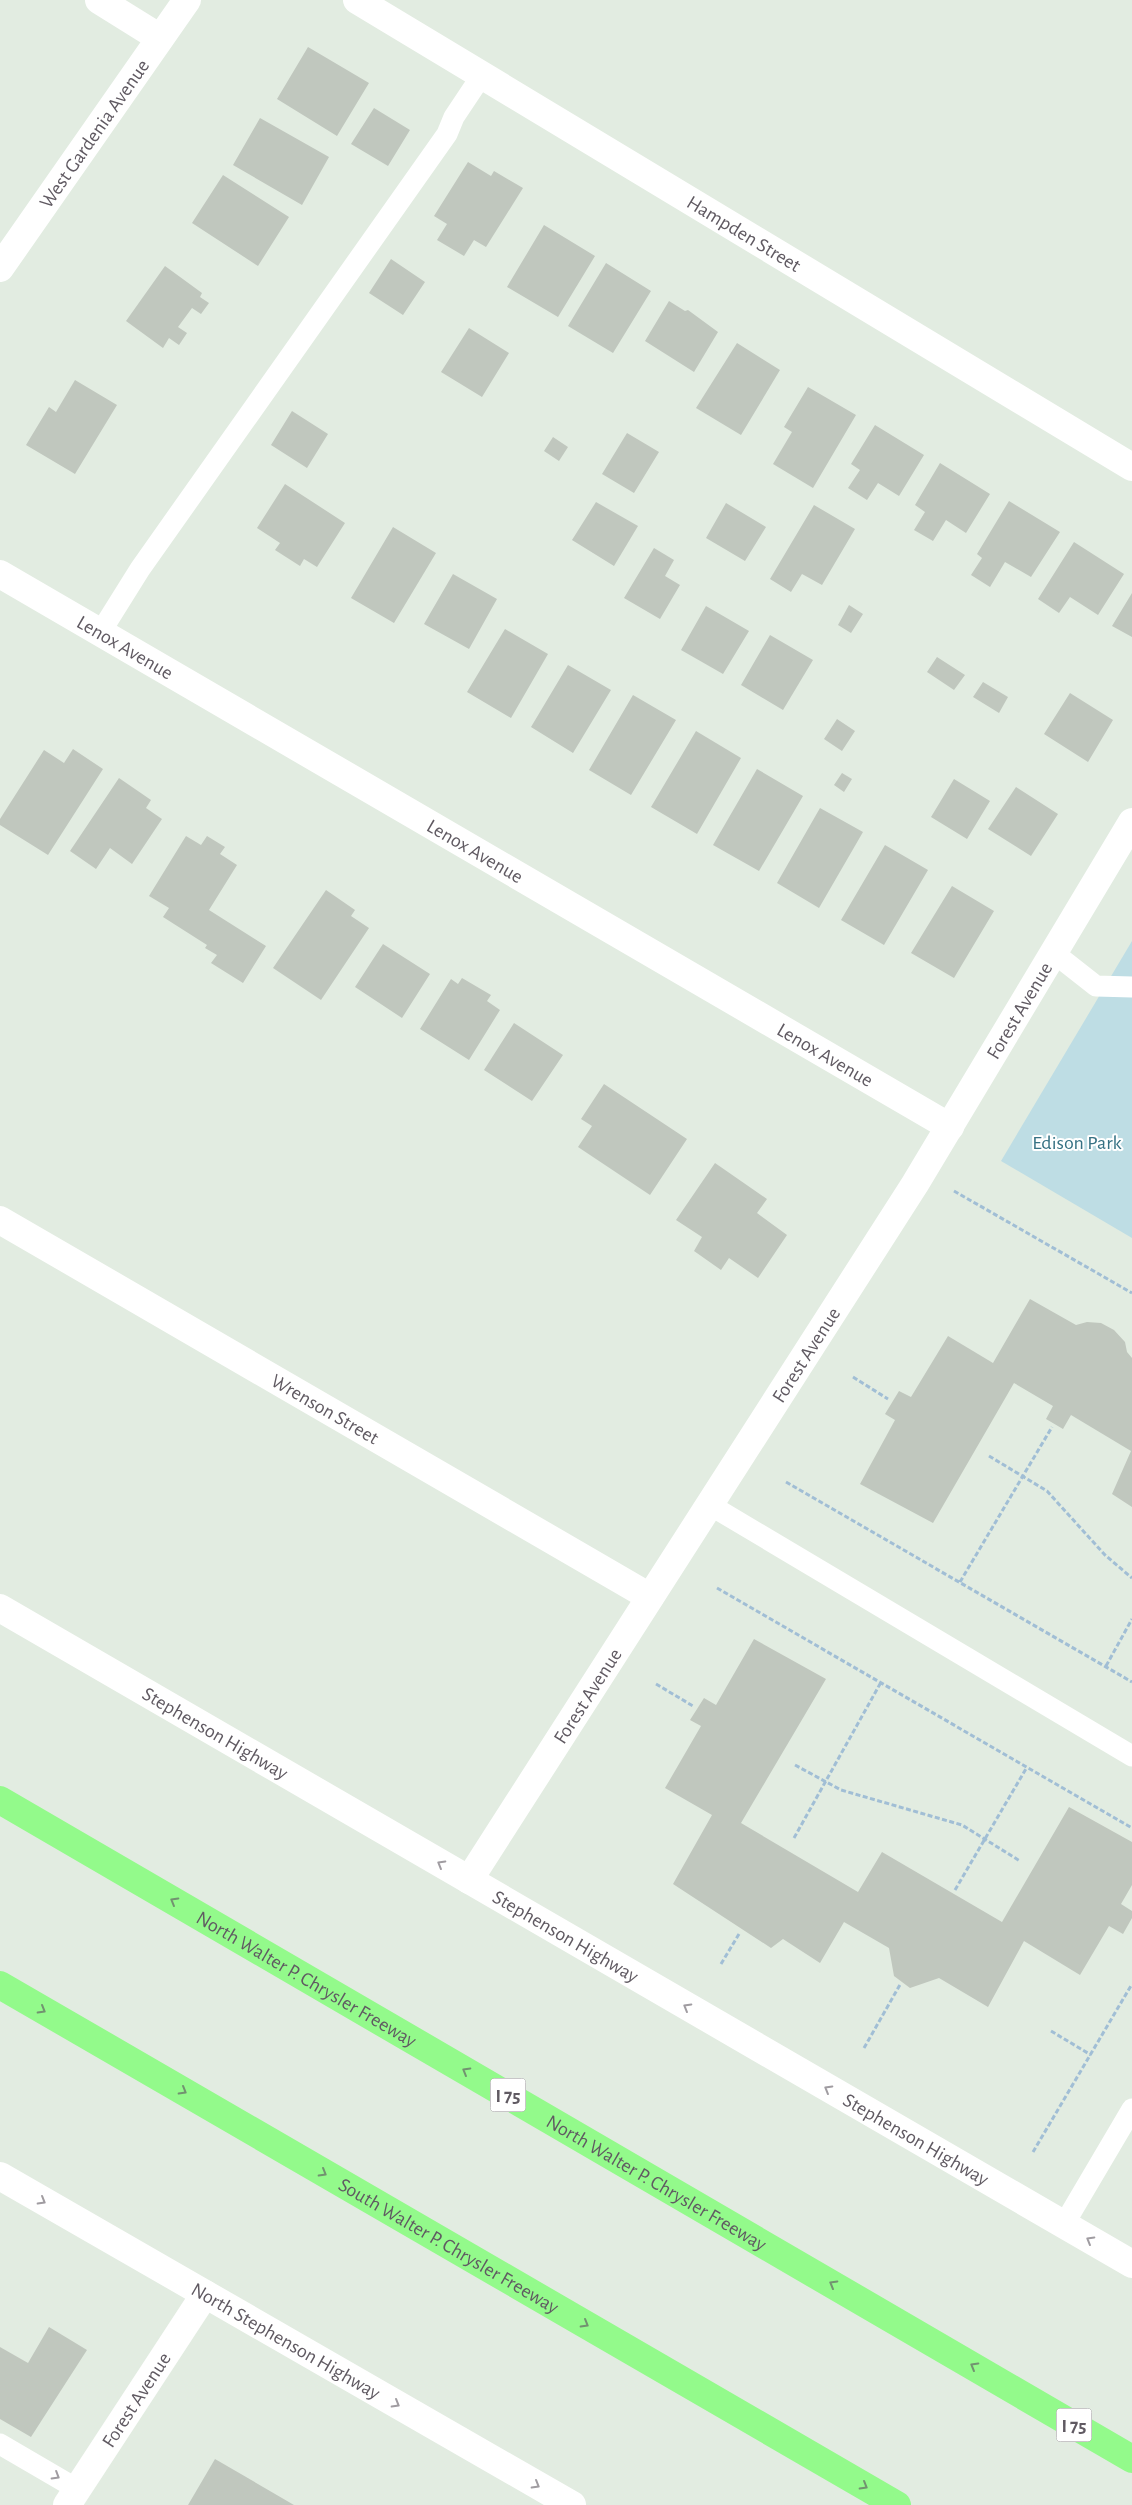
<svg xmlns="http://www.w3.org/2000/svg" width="1132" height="2505" viewBox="0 0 1132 2505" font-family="'Alegreya Sans',sans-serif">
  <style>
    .green { fill: #bedde4 }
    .building { fill: #c0c7be }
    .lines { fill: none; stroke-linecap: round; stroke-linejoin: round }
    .path { stroke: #a1bed5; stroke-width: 3; stroke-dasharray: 5 2.5; stroke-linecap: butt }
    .lane { stroke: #fff; stroke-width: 21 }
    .street { stroke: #fff; stroke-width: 28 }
    .secondary { stroke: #fff; stroke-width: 28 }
    .highway { stroke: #93fa8b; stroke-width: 28 }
    .oneway { stroke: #a09ca1 }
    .oneway2 { stroke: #729270 }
    .labels { text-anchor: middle; stroke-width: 4; stroke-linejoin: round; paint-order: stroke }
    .shield { fill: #fff; stroke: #908c91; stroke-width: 1 }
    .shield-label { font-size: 19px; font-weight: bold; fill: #605a62 }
    .street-label { font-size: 20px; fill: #605a62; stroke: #fff }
    .park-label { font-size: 20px; fill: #377284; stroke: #fff }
  </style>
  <rect width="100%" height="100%" fill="#e2ece1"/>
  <!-- green -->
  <path class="green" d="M1132,941V1238L1001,1161Z"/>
  <!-- building -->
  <path class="building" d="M308,47L369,83L337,136L277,99Z
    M374,108L410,130L388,166L351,144Z
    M260,118L329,157L302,205L233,165Z
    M468,162L491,176L494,171L523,188L486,247L474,240L464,256L437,240L447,224L434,216Z
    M223,175L289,217L258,266L192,223Z
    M544,225L595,256L558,317L507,287Z
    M391,259L425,282L403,315L369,293Z
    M606,263L651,291L613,353L568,326Z
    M165,266L202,293L200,297L209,303L201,314L192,308L178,327L187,333L179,345L169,338L163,348L126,321Z
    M669,301L685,311L688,310L718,332L694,372L645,341Z
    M469,328L509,353L482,397L441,372Z
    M737,343L780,370L741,435L696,408Z
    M75,380L117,405L75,474L26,445L49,407L56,412Z
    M808,387L856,415L813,488L773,464L792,432L784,427Z
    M292,411L328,434L307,468L271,445Z
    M875,425L924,455L899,496L878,483L867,500L848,488L860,470L851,464Z
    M627,433L659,452L634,493L602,474Z
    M553,437L568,447L559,461L544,451Z
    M940,463L990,494L966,533L946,520L933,541L914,530L925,512L915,505Z
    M285,484L345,523L317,567L304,559L300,566L275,550L280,543L257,528Z
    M1009,501L1060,532L1031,577L1005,562L990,587L971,575L982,558L977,554Z
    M596,502L638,526L614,566L572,540Z
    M726,503L766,527L745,561L706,538Z
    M814,505L855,529L822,585L802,574L791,592L770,579Z
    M393,527L436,553L394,623L351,598Z
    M1074,542L1124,574L1098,615L1070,597L1059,613L1038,599Z
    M654,548L674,560L665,576L680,585L660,619L624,598Z
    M453,574L497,599L469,649L424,624Z
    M1132,593V637L1112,626Z
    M849,605L863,614L851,633L838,625Z
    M706,606L749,631L723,674L681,650Z
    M505,629L548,654L511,718L467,692Z
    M770,635L813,660L783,710L741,685Z
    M937,657L965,675L954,690L927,672Z
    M568,665L611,690L573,753L531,727Z
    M983,682L1008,697L999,713L973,697Z
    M1070,693L1113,720L1088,762L1044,734Z
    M633,695L676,720L631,795L589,770Z
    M837,719L855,731L842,751L824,739Z
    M696,731L741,758L697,834L651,807Z
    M73,749L103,769L48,855L0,825V819L44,750L64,763Z
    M757,769L803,796L759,871L713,845Z
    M842,773L852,779L844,792L834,785Z
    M119,778L151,800L146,808L162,819L132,864L110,848L96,869L70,851Z
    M954,779L990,801L967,839L931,817Z
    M1016,787L1058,814L1031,856L988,829Z
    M820,808L863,832L819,908L777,883Z
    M186,836L201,845L207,836L225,847L220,854L237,865L209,910L266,946L243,983L211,963L217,955L205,948L207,945L163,917L169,908L149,896Z
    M885,845L928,870L884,945L841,920Z
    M952,886L994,911L954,978L911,953Z
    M326,890L355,910L351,916L369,928L321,1000L273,968Z
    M383,944L430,974L402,1018L355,987Z
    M462,978L491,995L487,1001L500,1010L469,1060L420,1029L451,979L458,984Z
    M514,1023L563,1055L532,1101L484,1070Z
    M604,1084L687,1139L650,1195L578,1147L592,1126L581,1119Z
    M715,1163L767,1199L757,1213L787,1235L758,1278L729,1258L721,1270L694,1251L702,1237L676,1220Z
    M1030,1299L1076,1325L1087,1322L1101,1323L1114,1330L1125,1342L1127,1352L1132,1358V1507L1112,1494L1131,1451L1071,1415L1063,1429L1046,1419L1053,1406L1014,1383L933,1523L860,1484L895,1420L885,1414L899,1391L911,1397L948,1336L993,1363Z
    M754,1639L826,1679L741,1823L858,1892L882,1852L1002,1922L1069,1807L1132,1842V1885L1121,1904L1132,1911V1918L1123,1934L1109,1926L1080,1975L1024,1941L988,2007L939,1978L910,1988L894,1976L889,1948L844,1922L820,1963L783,1939L771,1948L673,1884L712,1815L665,1788L701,1726L690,1720L704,1698L716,1705Z
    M49,2327L87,2350L31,2437L0,2419V2347L28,2363Z
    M215,2459L294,2505H188Z"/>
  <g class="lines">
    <!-- path -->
    <path class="path" d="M954,1191L1132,1293
      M853,1377L888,1399
      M989,1456L1047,1491L1105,1555L1132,1578
      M786,1482L1132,1682
      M960,1582L1052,1427
      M717,1588L1132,1828
      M1106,1666L1132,1619
      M656,1684L693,1706
      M795,1765L841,1790L962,1825L1020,1861
      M794,1838L880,1684
      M955,1890L1027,1767
      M721,1964L739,1934
      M1051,2031L1091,2055
      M864,2048L901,1983
      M1033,2152L1132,1984"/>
    <!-- lane -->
    <path class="lane" d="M100,633L140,569L447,134L454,117L482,75
      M1054,953L1096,986L1132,987
      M710,1505L1132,1756
      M1063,2226L1132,2109
      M0,2444L77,2489"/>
    <!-- street -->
    <g class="street">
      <path d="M99,0L160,38"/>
      <path id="s1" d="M357,0L1132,467"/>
      <path id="s2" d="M0,574L950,1127"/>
      <path id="s3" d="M0,1220L650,1597"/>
      <path id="s4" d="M469,1880L915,1184L1132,822"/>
      <path id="s5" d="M67,2505L205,2294"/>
    </g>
    <!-- secondary -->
    <g class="secondary">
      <path id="s6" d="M0,268L187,0"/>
      <path id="s7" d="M0,1608L1132,2264"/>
      <path id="s8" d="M0,2176L572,2505"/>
    </g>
    <!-- highway -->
    <g class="highway">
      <path id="s9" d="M0,1800L1132,2459"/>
      <path id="s10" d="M0,1985L897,2505"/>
    </g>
  </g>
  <!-- one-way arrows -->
  <defs><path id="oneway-chevron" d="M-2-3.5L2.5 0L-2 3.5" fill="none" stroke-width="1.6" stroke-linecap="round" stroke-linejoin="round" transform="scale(1.25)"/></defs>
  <g class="oneway">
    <use href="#oneway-chevron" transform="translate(441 1864) rotate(-150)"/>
    <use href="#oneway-chevron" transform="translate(687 2007) rotate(-150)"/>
    <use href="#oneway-chevron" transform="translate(828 2089) rotate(-150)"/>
    <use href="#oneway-chevron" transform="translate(42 2201) rotate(30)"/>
    <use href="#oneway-chevron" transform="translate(1090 2240) rotate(-150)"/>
    <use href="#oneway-chevron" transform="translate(396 2404) rotate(30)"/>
    <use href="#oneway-chevron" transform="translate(56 2476) rotate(31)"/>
    <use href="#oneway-chevron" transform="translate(536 2485) rotate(30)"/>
  </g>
  <g class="oneway2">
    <use href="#oneway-chevron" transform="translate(174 1901) rotate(-150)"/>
    <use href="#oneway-chevron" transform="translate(42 2010) rotate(30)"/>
    <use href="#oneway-chevron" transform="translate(466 2071) rotate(-150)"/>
    <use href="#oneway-chevron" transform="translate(183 2091) rotate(30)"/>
    <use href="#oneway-chevron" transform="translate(323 2173) rotate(30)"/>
    <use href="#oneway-chevron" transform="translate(833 2284) rotate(-150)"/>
    <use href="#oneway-chevron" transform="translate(585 2324) rotate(30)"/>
    <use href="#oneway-chevron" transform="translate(974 2366) rotate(-150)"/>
    <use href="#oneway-chevron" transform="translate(864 2486) rotate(30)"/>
  </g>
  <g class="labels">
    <!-- shield labels -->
    <g class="shield">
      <rect x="490.5" y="2078.5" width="35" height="33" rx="4"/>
      <rect x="1056.5" y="2408.5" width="35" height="33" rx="4"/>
    </g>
    <g class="shield-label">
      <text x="508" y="2102">I 75</text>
      <text x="1074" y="2432">I 75</text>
    </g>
    <!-- street labels -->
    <g class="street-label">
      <text dy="7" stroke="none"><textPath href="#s6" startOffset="164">West Gardenia Avenue</textPath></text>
      <text dy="7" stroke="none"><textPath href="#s1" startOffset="452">Hampden Street</textPath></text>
      <text dy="7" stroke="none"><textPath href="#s2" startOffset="145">Lenox Avenue</textPath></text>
      <text dy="7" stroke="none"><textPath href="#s2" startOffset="550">Lenox Avenue</textPath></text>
      <text dy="7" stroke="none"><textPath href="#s4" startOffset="1029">Forest Avenue</textPath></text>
      <text dy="7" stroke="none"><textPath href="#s2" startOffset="955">Lenox Avenue</textPath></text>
      <text dy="7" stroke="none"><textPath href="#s4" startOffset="624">Forest Avenue</textPath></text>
      <text dy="7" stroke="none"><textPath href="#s3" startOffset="376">Wrenson Street</textPath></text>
      <text dy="7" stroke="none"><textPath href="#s4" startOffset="219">Forest Avenue</textPath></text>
      <text dy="7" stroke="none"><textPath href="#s7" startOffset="249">Stephenson Highway</textPath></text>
      <text dy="7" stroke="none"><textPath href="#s7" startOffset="654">Stephenson Highway</textPath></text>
      <text dy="7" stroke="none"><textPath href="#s9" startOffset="355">North Walter P. Chrysler Freeway</textPath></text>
      <text dy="7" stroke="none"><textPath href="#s7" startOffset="1059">Stephenson Highway</textPath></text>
      <text dy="7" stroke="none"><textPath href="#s9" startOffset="760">North Walter P. Chrysler Freeway</textPath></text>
      <text dy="7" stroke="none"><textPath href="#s10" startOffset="519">South Walter P. Chrysler Freeway</textPath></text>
      <text dy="7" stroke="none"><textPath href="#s8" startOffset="330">North Stephenson Highway</textPath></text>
      <text dy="7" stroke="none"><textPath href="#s5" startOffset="126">Forest Avenue</textPath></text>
    </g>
    <!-- park labels -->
    <g class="park-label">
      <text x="1077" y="1149">Edison Park</text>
    </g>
  </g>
</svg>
